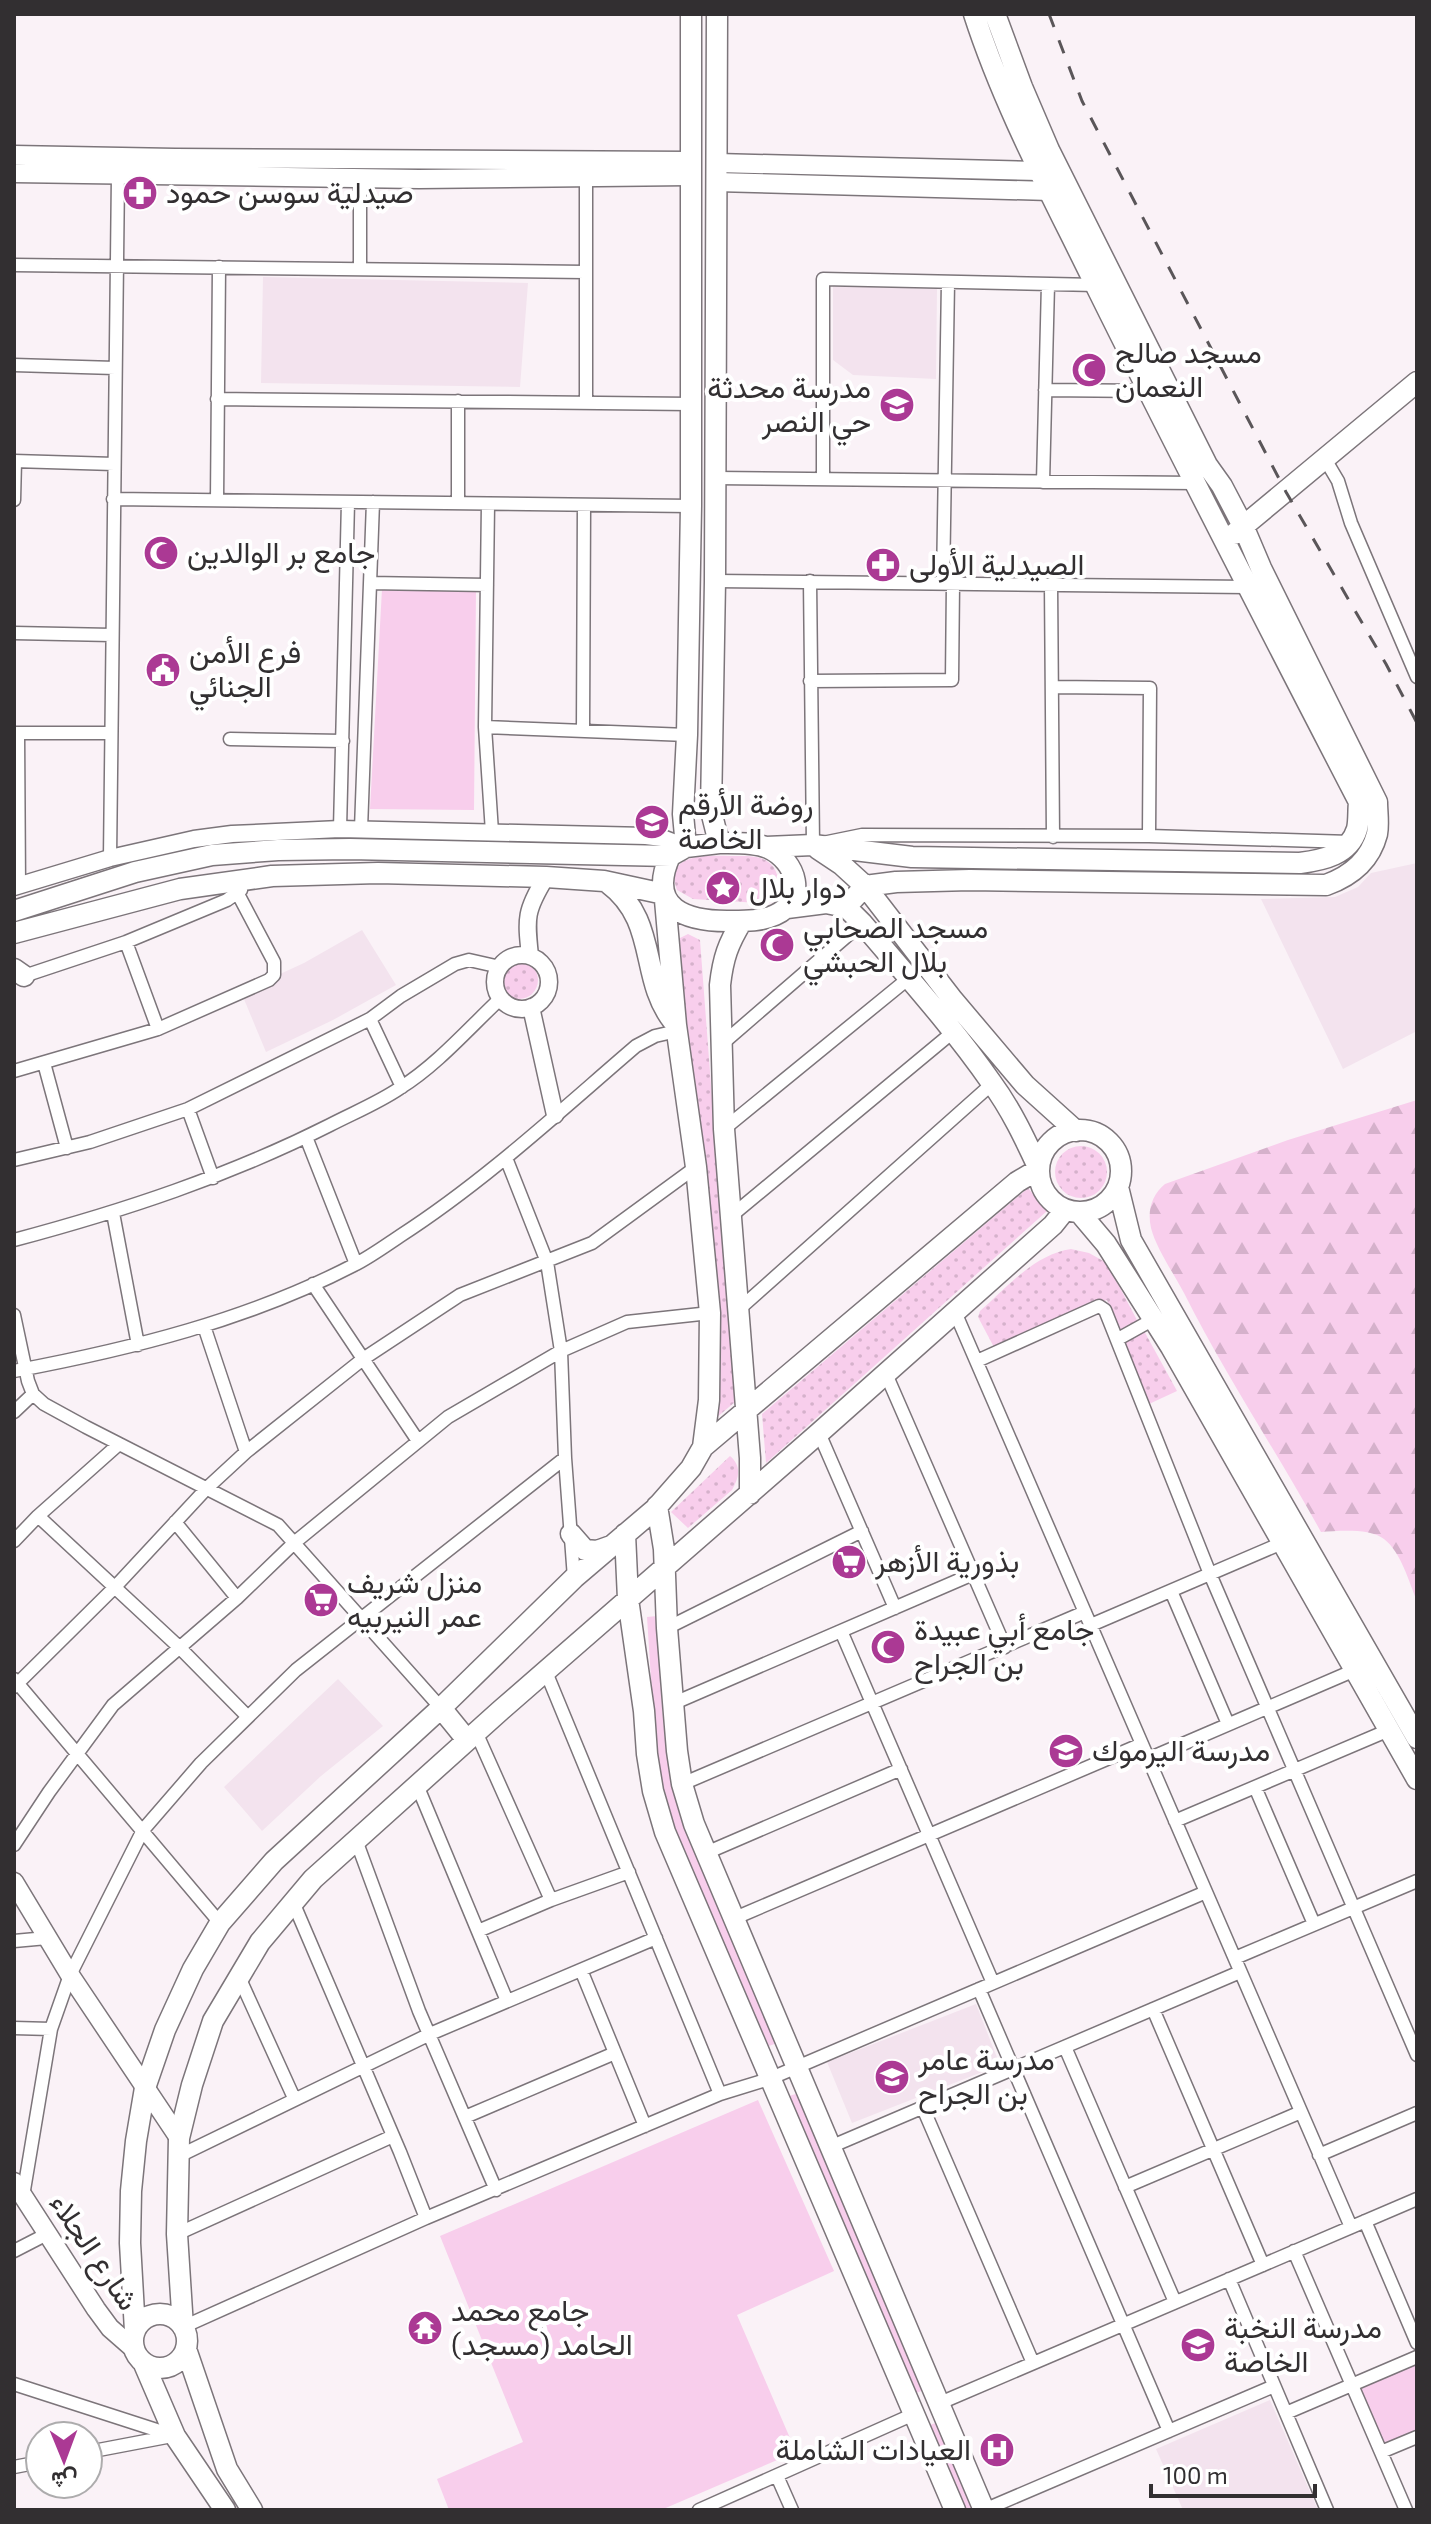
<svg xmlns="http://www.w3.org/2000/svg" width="1431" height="2524" viewBox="0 0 1431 2524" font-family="'Exo 2',Vazirmatn,sans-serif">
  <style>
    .built { fill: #f3e3ee }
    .grass { fill: url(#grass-dots) }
    .forest { fill: url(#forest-firs) }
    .green { fill: #f8ceec }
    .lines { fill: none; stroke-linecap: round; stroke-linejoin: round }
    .minor-casing { stroke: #7c757a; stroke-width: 15 }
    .tertiary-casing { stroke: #7c757a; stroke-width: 19 }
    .secondary-casing { stroke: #7c757a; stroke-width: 21 }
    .primary-casing { stroke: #7c757a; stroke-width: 23 }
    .minor { stroke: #fff; stroke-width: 12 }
    .tertiary { stroke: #fff; stroke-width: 16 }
    .secondary { stroke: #fff; stroke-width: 18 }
    .primary { stroke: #fff; stroke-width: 20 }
    .rail { stroke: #5a5659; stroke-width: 3; stroke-dasharray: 14 14; stroke-linecap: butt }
    .labels { text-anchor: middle; stroke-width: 8; stroke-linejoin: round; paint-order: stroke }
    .poi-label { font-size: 30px; fill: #322f31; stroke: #fff; text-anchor: start }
    .street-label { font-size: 30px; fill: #322f31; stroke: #fff }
  </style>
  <defs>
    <pattern id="grass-dots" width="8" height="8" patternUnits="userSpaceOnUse" patternTransform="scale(2)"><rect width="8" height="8" fill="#f8ceec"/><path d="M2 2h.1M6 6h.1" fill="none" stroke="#d5b1cb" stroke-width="1.8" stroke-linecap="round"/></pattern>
    <pattern id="forest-firs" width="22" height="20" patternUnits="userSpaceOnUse" patternTransform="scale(2)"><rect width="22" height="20" fill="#f8ceec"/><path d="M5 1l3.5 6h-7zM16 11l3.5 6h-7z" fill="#d5b1cb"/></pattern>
  </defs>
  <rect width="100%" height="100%" fill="#faf2f7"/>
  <!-- built -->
  <path class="built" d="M263,277L528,283L520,387L261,383Z
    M833,286L937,289L936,379L853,375L833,360Z
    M1417,863V1031L1343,1069L1261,899L1335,897L1358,887L1371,873Z
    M362,930L396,985L333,1020L266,1052L241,992L304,963Z
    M338,1679L383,1726L321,1776L262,1831L224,1787Z
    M976,2004L1000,2065L852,2123L827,2062Z
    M1270,2400L1318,2510H1183L1156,2449Z"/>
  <!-- grass -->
  <path class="grass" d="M747,856C768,857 780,866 778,889L767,901L759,903L693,899L677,890C661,847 720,857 747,856Z
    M688,934L700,940L735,1402L716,1418L676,940Z
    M500 980a19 19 0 1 1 38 0a19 19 0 1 1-38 0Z
    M1055 1172a26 26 0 1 1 52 0a26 26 0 1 1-52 0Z
    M1028,1188L1047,1211L766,1463L762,1414Z
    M1071,1249L1089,1253L1107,1263L1139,1324L1120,1334L1107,1300L996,1351L978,1317L980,1311C1008,1287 1033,1255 1071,1249Z
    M1143,1329L1177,1391L1149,1404L1122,1340Z
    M730,1456C742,1466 739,1478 732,1490L688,1528L671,1512Z"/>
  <!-- forest -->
  <path class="forest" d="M1417,1100V1601C1409,1582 1401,1552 1384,1539C1369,1528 1339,1531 1321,1532C1277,1452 1225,1375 1184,1293C1174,1274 1156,1248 1151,1228C1147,1210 1152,1195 1165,1184L1288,1140Z"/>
  <!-- green -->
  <path class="green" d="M382,589H476L474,810L370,809Z
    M657,1616C661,1685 661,1754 681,1820L777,2043L769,2046L670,1824L657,1771L647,1617Z
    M799,2093L924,2390L916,2393L789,2096Z
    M758,2100L834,2271L737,2315L796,2452L661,2510H449L437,2479L523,2442L440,2236Z
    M1417,2357V2437L1381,2452L1352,2385Z
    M938,2422L975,2510H965L930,2425Z"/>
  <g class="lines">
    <defs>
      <path id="minor" d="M586,177V403
        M360,179V269
        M14,265L585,272
        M14,365L115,368
        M1045,390L1148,391
        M217,399L691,404
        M458,401V503
        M1325,459L1338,481L1351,523L1417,677
        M14,461L114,464
        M715,478L1195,483
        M823,479V279L1096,285
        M1043,482L1048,284
        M113,499L691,506
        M14,500L15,461
        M217,500L219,267
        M488,504L485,727L492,832
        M715,581L1248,587
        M810,581L813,845L862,835L1149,836L1350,842
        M370,583L487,585
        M943,583L948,282
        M1051,584L1053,837
        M14,633L112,635
        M810,681L952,680L953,583
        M1052,687L1150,688L1149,836
        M485,727L687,735
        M583,730L584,505
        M14,733H110
        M18,733L19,886
        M230,739L343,741
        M340,829L348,502
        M361,829L373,502
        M110,858L118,175
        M126,942L158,1029
        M21,977L126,942L227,900L241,890
        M370,1019L402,1087
        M722,1044L862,923
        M44,1063L67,1148
        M14,1071L158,1029L269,980L274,975V962L238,894
        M188,1109L213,1178
        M724,1129L909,978
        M306,1137L356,1264
        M506,1158L547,1262L561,1351L565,1458L574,1578
        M14,1160L90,1142L188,1109L370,1019L401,996L455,964L469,960L500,967
        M113,1213L138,1345
        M730,1217L953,1032
        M14,1240C123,1211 229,1176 330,1125C353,1113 378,1103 400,1088C437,1065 469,1028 501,998
        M313,1284L418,1441
        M737,1311L993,1083
        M955,1312L1351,2227
        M14,1315L28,1381L33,1394L44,1404L86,1427L278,1525L441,1708
        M204,1326L246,1452
        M1118,1339L1154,1319
        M977,1361L1099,1306L1105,1310L1210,1574L1417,2055
        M14,1371C131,1349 248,1320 354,1265C370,1257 385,1246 400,1236C485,1181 559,1112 636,1046L655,1036L677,1031
        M886,1374L1005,1647
        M14,1412L33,1394
        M819,1433L895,1608
        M38,1516L179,1647L248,1717
        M175,1522L237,1598
        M14,1541L38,1516L119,1444
        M1171,1591L1228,1724
        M1091,1625L1282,1543
        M667,1628L862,1531
        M841,1631L993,1983
        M546,1672L720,2094
        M14,1679L220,1923
        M14,1687L115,1587L207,1488L246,1452L363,1359L460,1295L592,1243L696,1167
        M672,1704L973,1574
        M476,1732L551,1900
        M1148,1759L1355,1670
        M682,1784L1085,1612
        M417,1785L507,2001
        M1255,1787L1314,1924
        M1175,1821L1389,1730
        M356,1840L419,2011L496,2190
        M14,1845L49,1792L113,1705L237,1598L294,1543L448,1417L561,1351L627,1322L710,1313
        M706,1853L901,1769
        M293,1902L400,2152L426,2218
        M735,1918L1142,1744
        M478,1931L551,1900L629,1872
        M14,1941L47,1938
        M1235,1958L1417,1881
        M581,1970L645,2126
        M239,1977L294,2098
        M979,1989L1169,2431
        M1153,2009L1263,2265
        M14,2028L51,2029
        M1065,2047L1175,2302
        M923,2108L1033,2363
        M465,2117L615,2053
        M830,2147L1240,1972
        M1319,2155L1417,2113
        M179,2156L430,2034L656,1938
        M1125,2187L1301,2112
        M23,2196L51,2029L70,1975L143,1830L201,1763L296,1670L565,1458
        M1365,2221L1417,2343
        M177,2234L393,2136
        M14,2251L47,2234
        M1294,2251L1406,2510
        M1229,2279L1327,2510
        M183,2327L426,2218L720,2094L769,2079L1206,1892
        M14,2384L175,2436
        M940,2403L1417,2199
        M1286,2413L1417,2357
        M88,2452L172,2436
        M1381,2452L1417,2437
        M14,2467L40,2462
        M777,2476L792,2510
        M699,2510L914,2414
        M984,2510L1274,2386"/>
      <path id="tertiary" d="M14,887L110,858L194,839L232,834L340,829L646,836L662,838L686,847
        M495 982a27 27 0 1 1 54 0a27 27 0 1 1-54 0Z
        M530,956C526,918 525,911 546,877
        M531,1007L555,1115"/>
      <path id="secondary" d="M14,155L175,158L689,161
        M717,163L1039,171
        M14,173L419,179L689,176
        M716,182L1050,191
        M14,1882L70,1975L179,2138
        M14,2182L96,2309L110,2328L134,2349"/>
      <path id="primary" d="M717,14L715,581L711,811L719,843
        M1234,534L1417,382
        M719,843C734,843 754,842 768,848C797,861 808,900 775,915C762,921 746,921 732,921C687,922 646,909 670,856L686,847Z
        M686,847L683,814L687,735L691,506V14
        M766,847L813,845L912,857L1300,863C1323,860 1349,855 1357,829C1359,821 1358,811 1359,802C1271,632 1183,462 1098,290C1054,199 1005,110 974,14
        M818,849L842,865L865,886L953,1000L1025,1085L1076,1131
        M608,883C659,921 639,978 673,1021
        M846,907L865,886L896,882L970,880L1326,885C1351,876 1370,861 1377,834C1379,824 1377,812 1377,802L1261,568L1244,528L1222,486L1207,465L1049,150L1022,87L995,14
        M14,911L135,872L212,855L278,850L350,849L670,856
        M742,921C728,944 723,958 720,985L724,1129L750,1458V1494
        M14,933L180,889L272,876L378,873L546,877L604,881L664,894
        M14,969L24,976
        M1039 1171a41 41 0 1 1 82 0a41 41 0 1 1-82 0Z
        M1118,1187L1131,1240L1417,1738
        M1079,1212L1106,1244L1171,1347L1417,1779
        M703,1447L1017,1182L1039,1169C1025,1139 1011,1109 991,1082C952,1026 906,975 862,923L846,907L826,903L787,908
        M657,1506L664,1549L667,1628L677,1751L682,1784L694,1824L984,2510
        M571,1534L585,1550L597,1551L611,1546
        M625,1534L628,1599L644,1711L647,1754L653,1791L665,1832L955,2510
        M441,1708L467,1740
        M133 2341a27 27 0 1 1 54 0a27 27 0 1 1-54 0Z
        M183,2327L177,2234L179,2138L192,2085L213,2021L260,1942L313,1879L501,1710L819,1433L1053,1225L1065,1210
        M135,2331L130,2243L131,2191L136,2141L145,2088L165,2030L193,1969L220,1923L274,1861L441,1708L574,1578L655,1509L691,1468L703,1447L709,1400L710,1313L696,1167L676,1025L665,900
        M186,2349L227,2469L252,2510
        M144,2364L175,2436L225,2510"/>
    </defs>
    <!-- minor casing -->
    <use href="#minor" class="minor-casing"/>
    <!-- tertiary casing -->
    <use href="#tertiary" class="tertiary-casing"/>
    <!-- secondary casing -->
    <use href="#secondary" class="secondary-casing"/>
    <!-- primary casing -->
    <use href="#primary" class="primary-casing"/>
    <!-- minor -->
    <use href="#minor" class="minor"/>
    <!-- tertiary -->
    <use href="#tertiary" class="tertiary"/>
    <!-- secondary -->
    <use href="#secondary" class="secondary"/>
    <!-- primary -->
    <use href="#primary" class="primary"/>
    <!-- rail -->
    <path class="rail" d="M1049,14L1082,101L1286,492L1386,664L1417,723"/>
  </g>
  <!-- icons -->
  <defs>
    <symbol id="pharmacy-disc" viewBox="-11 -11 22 22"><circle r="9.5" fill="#ab3994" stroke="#fff"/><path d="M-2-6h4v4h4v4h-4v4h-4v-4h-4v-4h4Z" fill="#fff"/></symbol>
    <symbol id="mosque-disc" viewBox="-11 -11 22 22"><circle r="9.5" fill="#ab3994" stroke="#fff"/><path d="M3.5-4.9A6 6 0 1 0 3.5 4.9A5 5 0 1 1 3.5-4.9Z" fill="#fff"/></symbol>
    <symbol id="school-disc" viewBox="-11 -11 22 22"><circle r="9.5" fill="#ab3994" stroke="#fff"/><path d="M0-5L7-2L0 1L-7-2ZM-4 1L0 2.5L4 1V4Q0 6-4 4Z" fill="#fff"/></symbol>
    <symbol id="civic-disc" viewBox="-11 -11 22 22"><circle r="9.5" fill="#ab3994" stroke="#fff"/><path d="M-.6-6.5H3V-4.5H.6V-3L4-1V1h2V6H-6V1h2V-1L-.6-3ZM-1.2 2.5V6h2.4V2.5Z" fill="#fff"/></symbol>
    <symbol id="sight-disc" viewBox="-11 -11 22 22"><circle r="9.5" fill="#ab3994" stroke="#fff"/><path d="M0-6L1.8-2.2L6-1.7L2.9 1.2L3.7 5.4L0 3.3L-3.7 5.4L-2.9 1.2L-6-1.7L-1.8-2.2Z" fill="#fff"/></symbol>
    <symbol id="supermarket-disc" viewBox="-11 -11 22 22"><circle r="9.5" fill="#ab3994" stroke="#fff"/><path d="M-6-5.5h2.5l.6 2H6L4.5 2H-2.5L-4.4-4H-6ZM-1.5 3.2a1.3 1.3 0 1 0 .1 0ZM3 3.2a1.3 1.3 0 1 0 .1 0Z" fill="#fff"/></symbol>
    <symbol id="temple-disc" viewBox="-11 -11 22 22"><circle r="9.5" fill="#ab3994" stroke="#fff"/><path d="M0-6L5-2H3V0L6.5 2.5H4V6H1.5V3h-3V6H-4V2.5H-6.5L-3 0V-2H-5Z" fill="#fff"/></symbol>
    <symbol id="hospital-disc" viewBox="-11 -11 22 22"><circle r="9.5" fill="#ab3994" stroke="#fff"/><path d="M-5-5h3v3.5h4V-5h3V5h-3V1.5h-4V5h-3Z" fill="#fff"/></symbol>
  </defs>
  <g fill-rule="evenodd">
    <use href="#pharmacy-disc" x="120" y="173" width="40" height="40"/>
    <use href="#mosque-disc" x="1069" y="350" width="40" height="40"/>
    <use href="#school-disc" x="877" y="385" width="40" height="40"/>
    <use href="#mosque-disc" x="141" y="533" width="40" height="40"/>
    <use href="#pharmacy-disc" x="863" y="545" width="40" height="40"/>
    <use href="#civic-disc" x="143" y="650" width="40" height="40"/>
    <use href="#school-disc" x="632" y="802" width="40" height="40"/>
    <use href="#sight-disc" x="703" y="868" width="40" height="40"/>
    <use href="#mosque-disc" x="757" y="925" width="40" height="40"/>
    <use href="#supermarket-disc" x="829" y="1542" width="40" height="40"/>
    <use href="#supermarket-disc" x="301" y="1580" width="40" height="40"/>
    <use href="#mosque-disc" x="868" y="1627" width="40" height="40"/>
    <use href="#school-disc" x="1046" y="1731" width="40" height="40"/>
    <use href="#school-disc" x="872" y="2057" width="40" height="40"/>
    <use href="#temple-disc" x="405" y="2308" width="40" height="40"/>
    <use href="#school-disc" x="1178" y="2325" width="40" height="40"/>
    <use href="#hospital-disc" x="977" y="2430" width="40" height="40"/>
  </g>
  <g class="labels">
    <!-- poi labels -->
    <g class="poi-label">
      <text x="166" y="203">صيدلية سوسن حمود</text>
      <text x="1115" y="363">مسجد صالح<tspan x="1115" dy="34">النعمان</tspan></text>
      <text x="871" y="398" text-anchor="end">مدرسة محدثة<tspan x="871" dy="34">حي النصر</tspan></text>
      <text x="187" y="563">جامع بر الوالدين</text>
      <text x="909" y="575">الصيدلية الأولى</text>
      <text x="189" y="663">فرع الأمن<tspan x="189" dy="34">الجنائي</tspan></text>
      <text x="678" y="815">روضة الأرقم<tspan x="678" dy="34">الخاصة</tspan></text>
      <text x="749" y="898">دوار بلال</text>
      <text x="803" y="938">مسجد الصحابي<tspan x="803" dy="34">بلال الحبشي</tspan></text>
      <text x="875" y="1572">بذورية الأزهر</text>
      <text x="347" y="1593">منزل شريف<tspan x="347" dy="34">عمر النيربيه</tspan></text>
      <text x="914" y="1640">جامع أبي عبيدة<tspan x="914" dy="34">بن الجراح</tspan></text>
      <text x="1092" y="1761">مدرسة اليرموك</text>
      <text x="918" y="2070">مدرسة عامر<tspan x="918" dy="34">بن الجراح</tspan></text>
      <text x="451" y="2321">جامع محمد<tspan x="451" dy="34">الحامد (مسجد)</tspan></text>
      <text x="1224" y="2338">مدرسة النخبة<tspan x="1224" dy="34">الخاصة</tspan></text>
      <text x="971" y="2460" text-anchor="end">العيادات الشاملة</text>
    </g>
    <!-- street labels -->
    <g class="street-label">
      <text transform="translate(94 2252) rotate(56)" y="10">شارع الجلاء</text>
    </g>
  </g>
  <!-- border -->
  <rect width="1431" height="2524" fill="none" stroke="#322f31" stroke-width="32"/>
  <!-- north arrow -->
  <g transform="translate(64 2460) rotate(179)"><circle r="38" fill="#ffffff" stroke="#adacad" stroke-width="2"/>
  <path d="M0-6L14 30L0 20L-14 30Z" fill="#ab3994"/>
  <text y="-12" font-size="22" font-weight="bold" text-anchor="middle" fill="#322f31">ش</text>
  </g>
  <!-- scale -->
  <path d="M1151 2484v12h164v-12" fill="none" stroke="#322f31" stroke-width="4"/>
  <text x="1163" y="2484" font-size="24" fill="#322f31" stroke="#ffffff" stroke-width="6" paint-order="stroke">100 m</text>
</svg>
